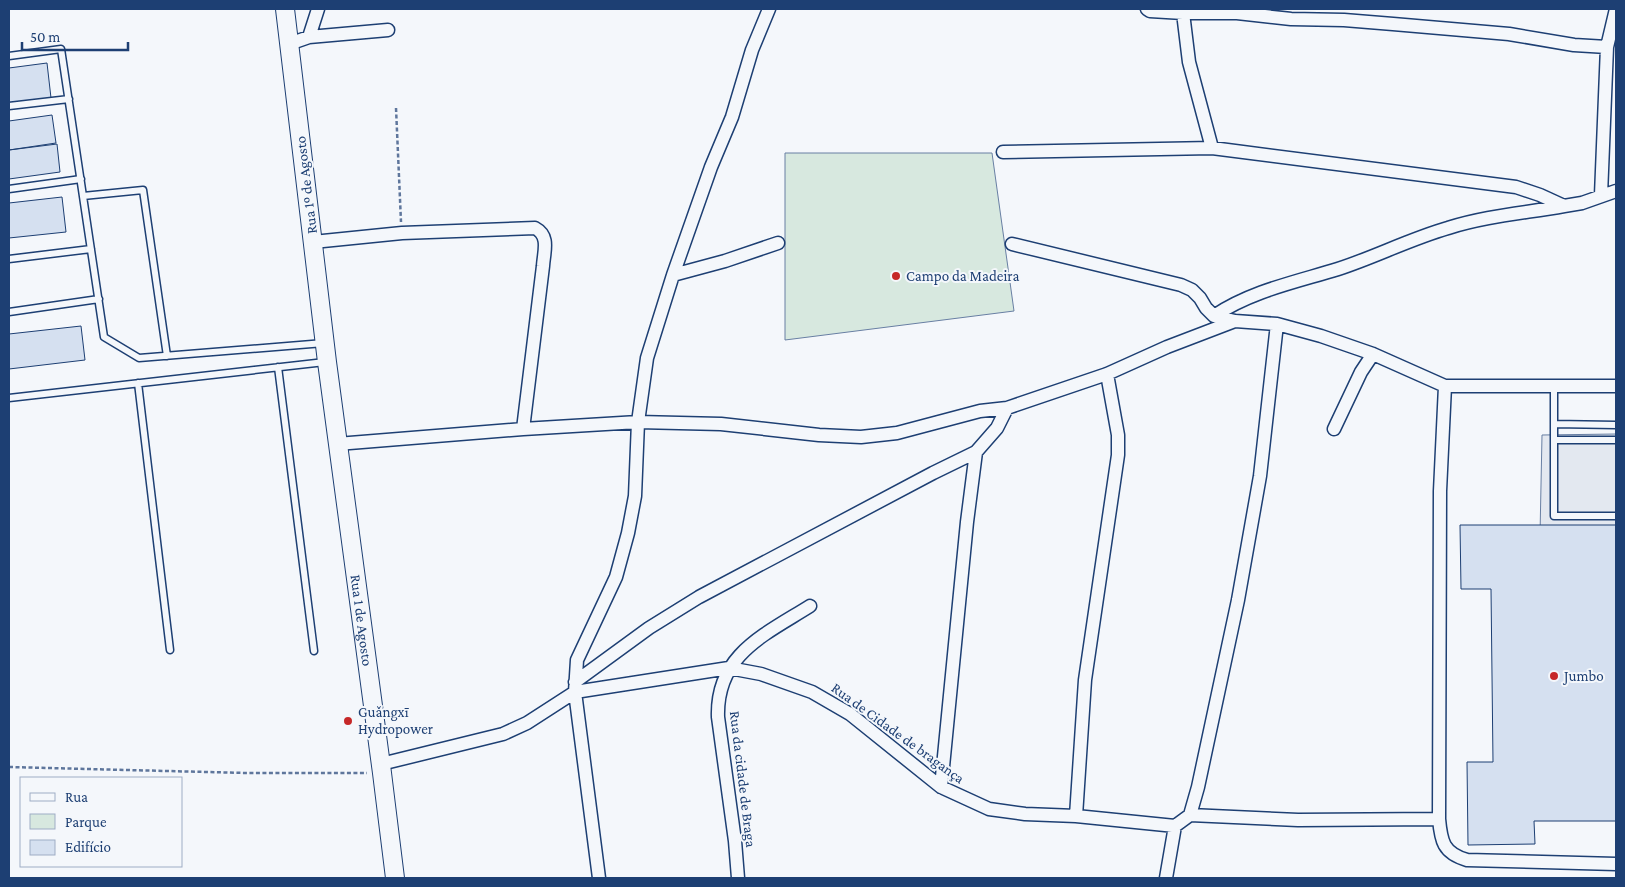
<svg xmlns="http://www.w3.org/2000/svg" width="1625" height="887" viewBox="0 0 1625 887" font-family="'Crimson Pro',serif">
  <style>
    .green { fill: #d7e8df; stroke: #687fa3 }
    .parking { fill: #e3e8f0; stroke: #687fa3 }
    .building { fill: #d5e0f0; stroke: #1d3f73 }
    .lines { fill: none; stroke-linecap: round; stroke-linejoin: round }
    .lane-casing { stroke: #1d3f73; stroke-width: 9 }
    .street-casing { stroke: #1d3f73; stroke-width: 15 }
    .secondary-casing { stroke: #1d3f73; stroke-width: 20 }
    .path { stroke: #5e769c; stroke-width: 2.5; stroke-dasharray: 4 2.5; stroke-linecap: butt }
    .lane { stroke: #f4f7fb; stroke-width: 6 }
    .street { stroke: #f4f7fb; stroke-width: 12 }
    .secondary { stroke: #f4f7fb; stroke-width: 18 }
    .poi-dot { fill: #c62828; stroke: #f4f7fb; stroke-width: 2 }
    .labels { text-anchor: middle; stroke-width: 4; stroke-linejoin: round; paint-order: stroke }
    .street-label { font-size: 15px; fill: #1d3f73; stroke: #f4f7fb }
    .poi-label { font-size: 15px; fill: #1d3f73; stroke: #f4f7fb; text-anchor: start }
  </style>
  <rect width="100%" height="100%" fill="#f4f7fb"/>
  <!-- green -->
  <path class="green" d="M785,153H992L1014,311L785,340Z"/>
  <!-- parking -->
  <path class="parking" d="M1616,434V538L1540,536L1542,435Z"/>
  <!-- building -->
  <path class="building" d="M47,63L51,98L9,103V68Z
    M52,115L56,143L9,150V121Z
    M57,144L60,172L9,179V150Z
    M62,197L66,232L9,238V203Z
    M81,326L85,360L9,369V334Z
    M1460,525H1616V821H1534L1535,844L1468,845L1467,762H1493L1491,589H1461Z"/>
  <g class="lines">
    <defs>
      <path id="lane" d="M9,56L61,49L104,337L139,358L324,343
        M9,106L69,99
        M9,189L81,179
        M83,196L143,190L167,356
        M9,259L91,249
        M9,312L99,299
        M278,367L314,651
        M138,383L170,650
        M1554,386V516H1616
        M9,398L325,362
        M1554,424L1616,425
        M1554,440H1616"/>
      <path id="street" d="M1147,9L1150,11L1183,13L1189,62L1212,148
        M1183,13H1237L1291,19L1344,20L1393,24L1509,34L1574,45L1607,47
        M309,37L388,30
        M289,44L309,37L318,9
        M1003,152L1212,148L1516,187L1540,195L1564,206L1582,203L1616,191
        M1601,195L1607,47L1616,9
        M313,242L402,233L535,228C550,236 544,251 543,266L523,429
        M1012,244L1181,285L1192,290L1200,298L1206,308L1214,316L1235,321L1277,324L1321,336L1373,354L1445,386H1616
        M673,275L725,261L778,243
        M1214,316C1251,291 1296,282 1338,269C1375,257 1410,239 1448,228C1486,216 1525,213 1564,206
        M1445,386L1440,491L1439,819C1441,841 1443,853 1467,860L1616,864
        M1334,429L1361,372L1373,354
        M337,444L523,429L638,422L721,424L819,435L861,437L897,433L980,411L1007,408L1107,374L1167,347L1235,321
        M575,682L649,628L699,597L933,473L976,452L997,428L1007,408
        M381,764L503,734L527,723L575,692L729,668L761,674L812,692L850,714L941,787L989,809L1025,814L1076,816L1175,826
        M941,787L967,522L976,452
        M1190,815L1298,820L1439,819
        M1076,816L1085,680L1118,455V435L1107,374
        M599,878L575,692L577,660L616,577L628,533L635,496L638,422L647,358L673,275L711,167L732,117L752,50L769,9
        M738,878L735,841L718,717C716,655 764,635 810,606
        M1166,878L1175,826L1190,815L1198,787L1238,600L1260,476L1277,324"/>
      <g id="secondary">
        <path id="s1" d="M285,9L327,362L382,773L395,878"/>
      </g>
    </defs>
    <!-- lane casing -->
    <use href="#lane" class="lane-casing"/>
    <!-- street casing -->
    <use href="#street" class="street-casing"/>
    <!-- secondary casing -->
    <use href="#secondary" class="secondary-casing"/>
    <!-- path -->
    <path class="path" d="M396,108L401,222
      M9,767L246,773H367"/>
    <!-- lane -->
    <use href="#lane" class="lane"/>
    <!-- street -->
    <use href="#street" class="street"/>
    <!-- secondary -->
    <use href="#secondary" class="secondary"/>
  </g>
  <!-- markers -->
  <g class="poi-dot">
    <circle cx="896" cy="276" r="5"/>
    <circle cx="1554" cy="676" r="5"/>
    <circle cx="348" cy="721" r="5"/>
  </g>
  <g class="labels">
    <!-- street labels -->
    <g class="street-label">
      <text transform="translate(306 185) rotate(-97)" y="5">Rua 1º de Agosto</text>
      <text dy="5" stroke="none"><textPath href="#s1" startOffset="616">Rua 1 de Agosto</textPath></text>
      <text transform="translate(898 733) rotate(36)" y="5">Rua de Cidade de bragança</text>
      <text transform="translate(743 779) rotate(83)" y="5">Rua da cidade de Braga</text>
    </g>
    <!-- poi labels -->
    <g class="poi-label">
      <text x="906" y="281">Campo da Madeira</text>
      <text x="1564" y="681">Jumbo</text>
      <text x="358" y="717">Guǎngxī<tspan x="358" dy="17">Hydropower</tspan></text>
    </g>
  </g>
  <!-- border -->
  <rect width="1625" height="887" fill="none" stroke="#1d3f73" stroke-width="20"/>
  <!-- legend -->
  <rect x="20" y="777" width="162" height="90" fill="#f4f7fb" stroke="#9eadc5"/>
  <rect x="30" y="793" width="25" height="8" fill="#f4f7fb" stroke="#9eadc5"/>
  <text x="65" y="802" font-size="15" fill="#1d3f73">Rua</text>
  <rect x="30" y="814" width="25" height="15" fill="#d7e8df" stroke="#9eadc5"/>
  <text x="65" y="827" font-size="15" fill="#1d3f73">Parque</text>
  <rect x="30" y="840" width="25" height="15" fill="#d5e0f0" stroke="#9eadc5"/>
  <text x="65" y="852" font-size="15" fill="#1d3f73">Edifício</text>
  <!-- scale -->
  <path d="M22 42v8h106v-8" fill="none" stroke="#1d3f73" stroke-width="2.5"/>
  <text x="30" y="42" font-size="15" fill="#1d3f73" stroke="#f4f7fb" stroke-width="4" paint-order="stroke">50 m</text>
</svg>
